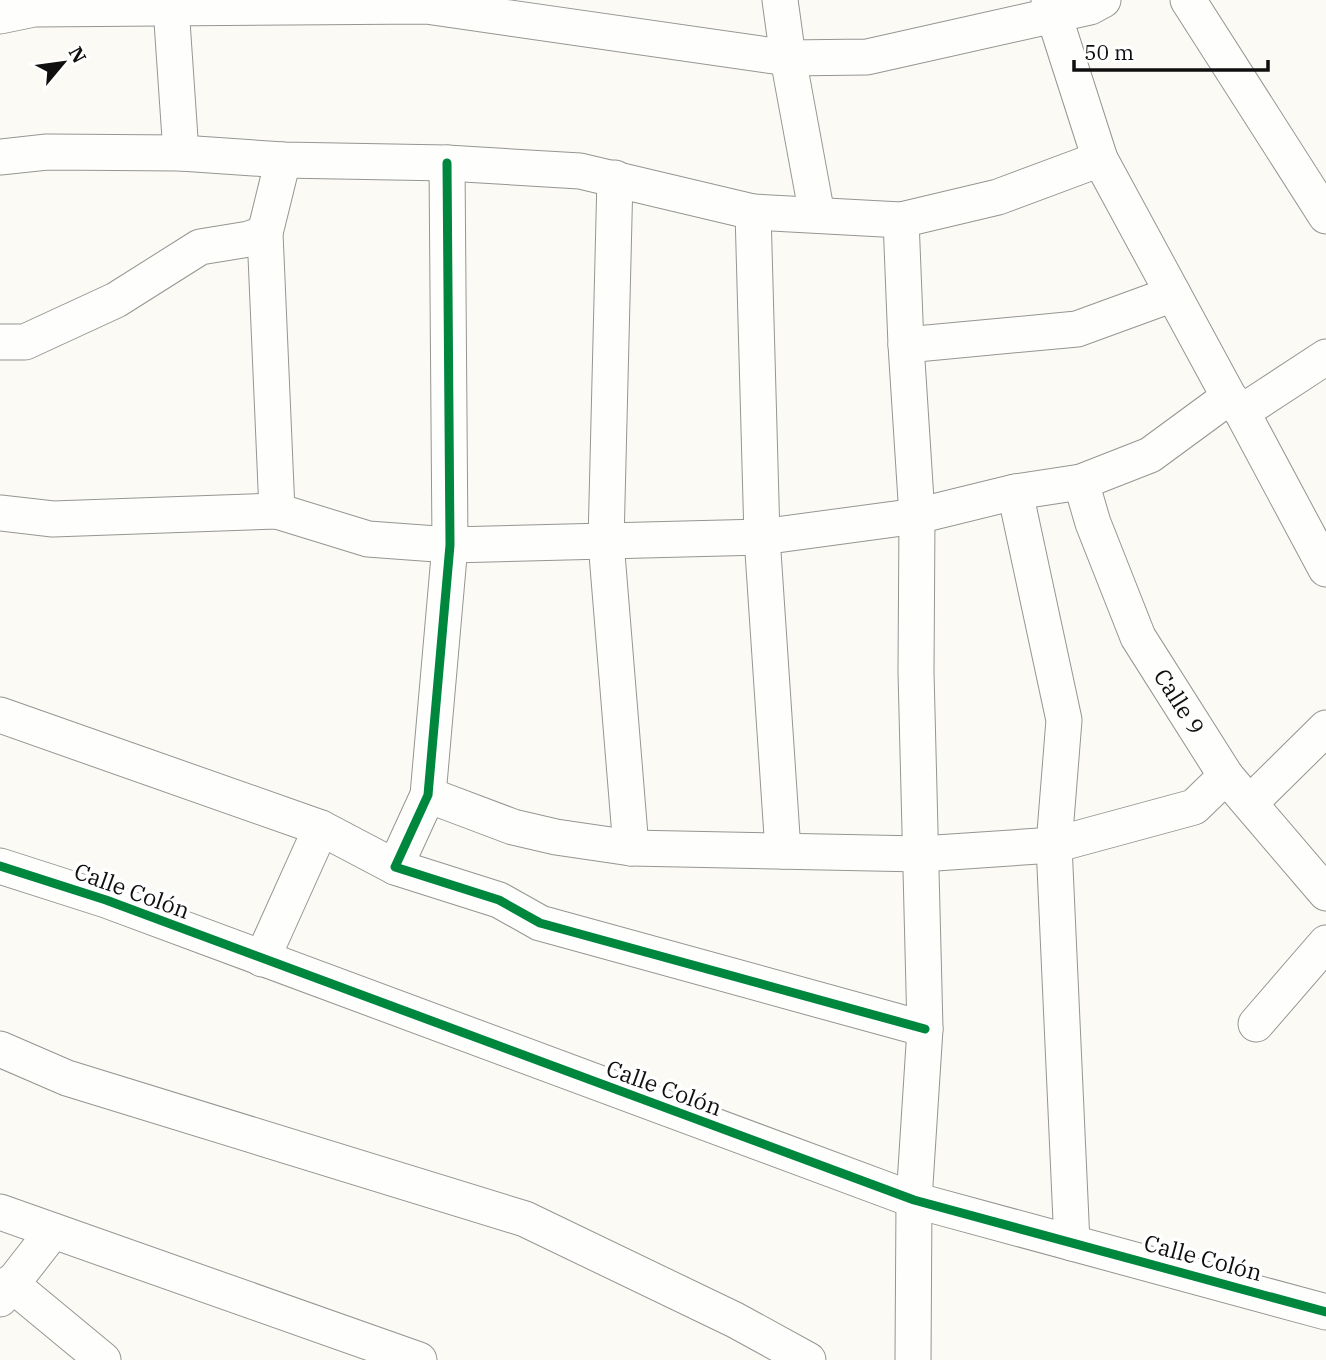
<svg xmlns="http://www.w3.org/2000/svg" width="1326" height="1360" viewBox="0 0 1326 1360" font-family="'IBM Plex Serif',serif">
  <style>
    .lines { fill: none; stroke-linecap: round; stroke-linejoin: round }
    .minor-casing { stroke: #959592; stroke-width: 37 }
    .minor { stroke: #fefefd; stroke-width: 35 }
    .cycleway-casing { stroke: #fff; stroke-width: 13 }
    .cycleway { stroke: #00873e; stroke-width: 9 }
    .labels { text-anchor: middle; stroke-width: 7; stroke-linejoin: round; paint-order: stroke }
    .street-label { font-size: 23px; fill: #0f0f0f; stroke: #fff }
  </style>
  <rect width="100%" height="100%" fill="#fbfaf4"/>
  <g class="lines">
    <defs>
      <g id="minor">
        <path d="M780,0L788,58L817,215"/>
        <path d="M1049,0L1100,159L1229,397L1242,412L1326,569"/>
        <path d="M1188,0L1326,216"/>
        <path d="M171,7L181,153"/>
        <path d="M0,16L34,9L426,6L788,58L867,57L1090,7L1103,0"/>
        <path d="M0,157L47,152L181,153L283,160L447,163L580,171L753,212L901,220L998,197L1100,159"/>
        <path d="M447,163L450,545L428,795L395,867L499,900L540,923L925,1029"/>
        <path d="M615,178L606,542L631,848"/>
        <path d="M753,212L762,537L783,851"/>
        <path d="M901,220L906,345L917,516L916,672L925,1029L914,1200L913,1360"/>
        <path d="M0,342H25L116,300L200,247L249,239L265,233"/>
        <path d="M906,345L1077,329L1173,294"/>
        <path d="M1242,412L1326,357"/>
        <path id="s1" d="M1081,482L1093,523L1138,637L1226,776L1326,893"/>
        <path d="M1015,492L1064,720L1054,845L1072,1243"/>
        <path d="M277,511L265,233L283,160"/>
        <path d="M0,513L53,519L277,511L368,539L450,545L762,537L917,516L1015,492L1081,482L1150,455L1229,397"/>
        <path d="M0,715L321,828L395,867"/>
        <path d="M428,795L513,827L556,837L631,848L921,854L1054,845L1194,807L1226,776"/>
        <path d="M1250,803L1326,728"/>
        <path d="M0,866L106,900L914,1200L1326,1312"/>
        <path d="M262,959L321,828"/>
        <path d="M1256,1024L1326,943"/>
        <path d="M0,1049L67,1078L525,1219L735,1320L808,1360"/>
        <path d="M0,1212L419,1360"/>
        <path d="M10,1283L103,1360"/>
        <path d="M0,1299L53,1231"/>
      </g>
    </defs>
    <!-- minor casing -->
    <use href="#minor" class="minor-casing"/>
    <!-- minor -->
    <use href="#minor" class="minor"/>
    <defs>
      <path id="cycleway" d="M447,163L450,545L428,795L395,867L499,900L540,923L925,1029
        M0,866L106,900L914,1200L1326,1312"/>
    </defs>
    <!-- cycleway casing -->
    <use href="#cycleway" class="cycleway-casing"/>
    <!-- cycleway -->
    <use href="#cycleway" class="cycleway"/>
  </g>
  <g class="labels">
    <!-- street labels -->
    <g class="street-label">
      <text dy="8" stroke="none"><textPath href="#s1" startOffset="242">Calle 9</textPath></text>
      <text transform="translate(132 891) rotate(20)" y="8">Calle Colón</text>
      <text transform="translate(664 1088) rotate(20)" y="8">Calle Colón</text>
      <text transform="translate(1203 1258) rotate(15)" y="8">Calle Colón</text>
    </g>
  </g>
  <!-- north arrow -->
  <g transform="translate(63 63) rotate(61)" stroke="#ffffff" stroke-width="5" paint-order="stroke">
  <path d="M0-5L12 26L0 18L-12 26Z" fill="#0f0f0f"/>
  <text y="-10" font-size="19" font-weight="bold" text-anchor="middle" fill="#0f0f0f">N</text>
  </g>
  <!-- scale -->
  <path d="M1074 60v10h194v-10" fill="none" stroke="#0f0f0f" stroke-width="3.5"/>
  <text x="1084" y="60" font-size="21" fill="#0f0f0f" stroke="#ffffff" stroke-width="5" paint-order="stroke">50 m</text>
</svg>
